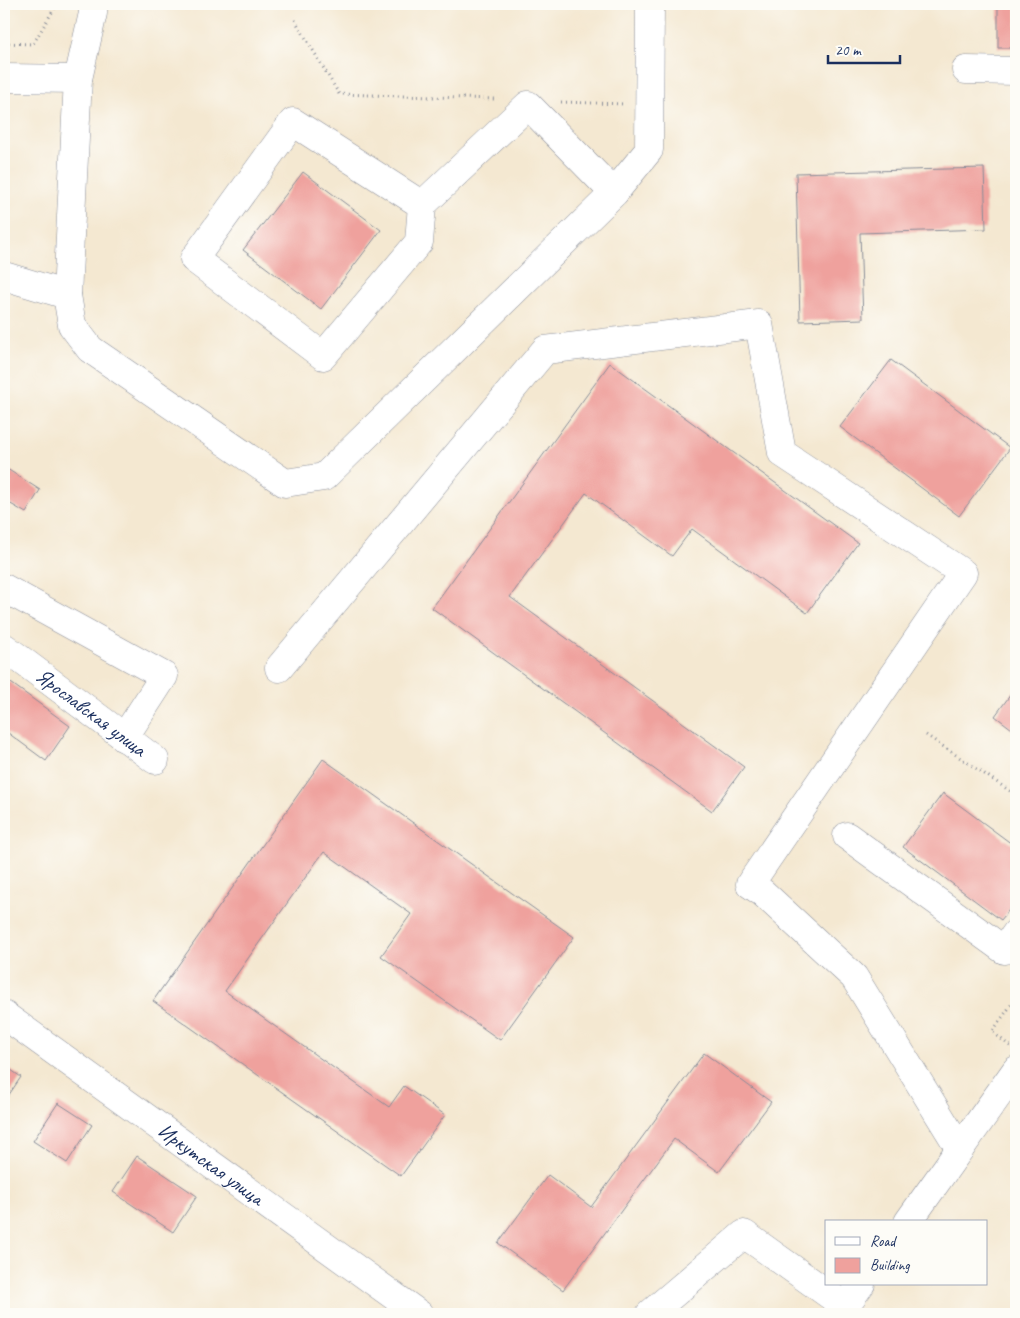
<svg xmlns="http://www.w3.org/2000/svg" width="1020" height="1318" viewBox="0 0 1020 1318" font-family="Caveat,sans-serif">
  <style>
    .building { fill: #efa19d }
    .lines { fill: none; stroke-linecap: round; stroke-linejoin: round }
    .minor-casing { stroke: #888c98; stroke-width: 29 }
    .path { stroke: #888c98; stroke-width: 3; stroke-dasharray: 1 4; stroke-linecap: butt }
    .minor { stroke: #fff; stroke-width: 28 }
    .labels { text-anchor: middle; stroke-width: 4.5; stroke-linejoin: round; paint-order: stroke }
    .street-label { font-size: 21px; fill: #1b2f5e; stroke: #fdfcf7 }
  </style>
  <rect width="100%" height="100%" fill="#fdfcf7"/>
  <filter id="ink" filterUnits="userSpaceOnUse"><feTurbulence type="fractalNoise" baseFrequency=".02" numOctaves="2"/><feDisplacementMap in="SourceGraphic" scale="10" xChannelSelector="R" yChannelSelector="G"/><feConvolveMatrix kernelMatrix="1 2 1 2 8 2 1 2 1" color-interpolation-filters="sRGB"/></filter>
  <filter id="wash" filterUnits="userSpaceOnUse"><feTurbulence type="fractalNoise" baseFrequency=".0096" numOctaves="4" result="noise"/><feDisplacementMap in="SourceGraphic" scale="20" xChannelSelector="R" yChannelSelector="G"/><feGaussianBlur stdDeviation="1.12" result="paint"/><feColorMatrix in="noise" values="0 0 0 0 0 0 0 0 0 0 0 0 0 0 0 0 0 1.4 0 .05"/><feComposite in="paint" operator="in"/></filter>
  <g filter="url(#wash)">
    <rect width="100%" height="100%" fill="#f4e8d1"/>
    <g id="blocks">
      <!-- building -->
      <path class="building" d="M998,4H1016V48H998Z
        M984,168L986,229L860,233L863,319L800,321L796,173Z
        M303,172L381,230L321,309L243,250Z
        M891,360L1010,448L959,516L840,427Z
        M610,363L858,543L807,613L692,529L672,556L586,493L510,597L744,767L712,811L432,608Z
        M4,467L40,490L26,513L4,500Z
        M4,678L70,726L46,761L4,730Z
        M1016,687V732L995,716Z
        M323,759L574,937L500,1040L381,956L411,914L324,852L317,861L225,991L389,1107L404,1086L445,1115L401,1176L153,1001Z
        M943,793L1016,847V901L1001,920L903,847Z
        M704,1053L771,1102L719,1172L674,1139L563,1290L498,1243L548,1175L591,1207Z
        M4,1065L21,1077L4,1102Z
        M58,1103L92,1125L67,1163L33,1141Z
        M137,1156L197,1196L173,1232L113,1192Z"/>
    </g>
  </g>
  <g filter="url(#ink)">
    <use href="#blocks" fill-opacity="0" stroke="#888c98" stroke-width="1"/>
    <g class="lines">
      <defs>
        <g id="minor">
          <path d="M966,70L1016,71"/>
          <path d="M4,78L78,79"/>
          <path d="M422,205L293,122L194,259L323,356L419,242L422,205L528,105L614,193"/>
          <path d="M4,276L67,295L72,325L90,349L285,483L324,477L614,193L649,150L650,4"/>
          <path d="M67,295L78,79L93,13V4"/>
          <path d="M4,588L164,676L124,738"/>
          <path id="s1" d="M4,647L155,760"/>
          <path d="M279,668L545,350L759,324L782,453L963,573L750,884L763,893L854,977L960,1149"/>
          <path d="M847,836L1004,950L1016,933"/>
          <path id="s2" d="M4,1015L419,1314"/>
          <path d="M908,1222L1016,1070"/>
          <path d="M650,1314L744,1234L845,1306L861,1284"/>
        </g>
      </defs>
      <!-- minor casing -->
      <use href="#minor" class="minor-casing"/>
      <!-- path -->
      <path class="path" d="M295,20L339,94L495,99
        M4,43L33,44L57,4
        M561,102L625,104
        M926,735L1016,795
        M1010,1046L992,1032L1016,998"/>
      <!-- minor -->
      <use href="#minor" class="minor"/>
    </g>
  </g>
  <g class="labels">
    <!-- street labels -->
    <g class="street-label">
      <text dy="7" stroke="none"><textPath href="#s1" startOffset="109">Ярославская улица</textPath></text>
      <text dy="7" stroke="none"><textPath href="#s2" startOffset="255">Иркутская улица</textPath></text>
    </g>
  </g>
  <!-- margin -->
  <rect width="1020" height="1318" fill="none" stroke="#fdfcf7" stroke-width="20"/>
  <!-- legend -->
  <rect x="825" y="1220" width="162" height="65" fill="#fdfcf7" stroke="#a3aaba"/>
  <rect x="835" y="1237" width="25" height="8" fill="#ffffff" stroke="#a3aaba"/>
  <text x="870" y="1246" font-size="15" fill="#1b2f5e">Road</text>
  <rect x="835" y="1258" width="25" height="15" fill="#efa19d" stroke="#a3aaba"/>
  <text x="870" y="1270" font-size="15" fill="#1b2f5e">Building</text>
  <!-- scale -->
  <path d="M828 55v8h72v-8" fill="none" stroke="#1b2f5e" stroke-width="2.5"/>
  <text x="835" y="55" font-size="15" fill="#1b2f5e" stroke="#fdfcf7" stroke-width="4" paint-order="stroke">20 m</text>
</svg>
